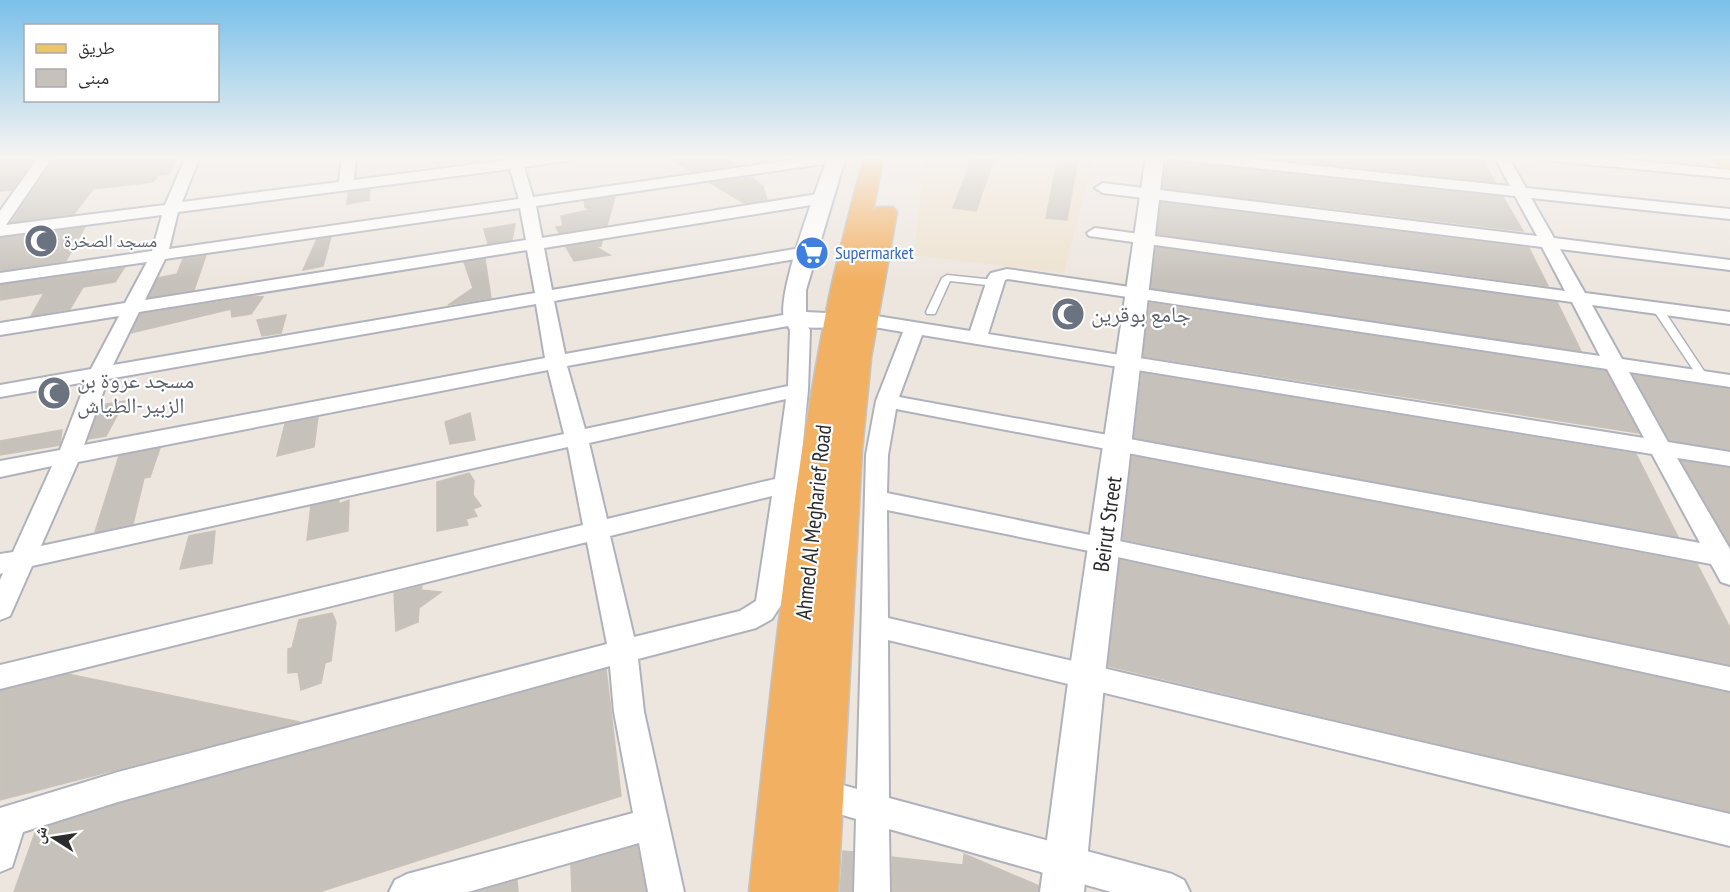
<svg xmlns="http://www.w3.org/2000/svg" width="1730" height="892" viewBox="0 0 1730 892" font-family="'PT Sans Narrow','Noto Naskh Arabic',sans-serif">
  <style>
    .education { fill: #eee2cf }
    .building { fill: #c6c1ba; stroke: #c9c2b9; stroke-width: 1.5 }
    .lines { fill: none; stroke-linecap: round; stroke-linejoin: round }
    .service-casing { stroke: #afb2bc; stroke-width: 3 }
    .minor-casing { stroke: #afb2bc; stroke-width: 4 }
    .tertiary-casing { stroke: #afb2bc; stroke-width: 4 }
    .primary-casing { stroke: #c4c4c4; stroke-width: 3 }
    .trunk-casing { stroke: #c4c4c4; stroke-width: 3 }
    .service { fill: #fff; fill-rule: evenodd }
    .minor { fill: #fff; fill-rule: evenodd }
    .tertiary { fill: #fff; fill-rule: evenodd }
    .primary { fill: #ecc665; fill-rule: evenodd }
    .trunk { fill: #f2b062; fill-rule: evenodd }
    .labels { text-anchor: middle; stroke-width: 4.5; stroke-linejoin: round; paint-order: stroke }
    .far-worship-label { font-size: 18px; fill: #5b616d; stroke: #fff; text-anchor: start }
    .far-shop-label { font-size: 18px; fill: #366cbe; stroke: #fff; text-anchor: start }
    .worship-label { font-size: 22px; fill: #5b616d; stroke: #fff; text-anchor: start }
    .street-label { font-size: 22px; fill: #2c2c2c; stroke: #fff }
  </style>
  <rect width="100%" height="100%" fill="#ede6df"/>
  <!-- education -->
  <path class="education" d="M368,156H501L367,176Z
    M925,156H1094L1064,273L914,255Z"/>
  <!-- building -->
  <path class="building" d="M17,156H36L12,190L0,191V158Z
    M55,156H178L169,174L159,175L153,182L93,189L74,214L12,222Z
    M665,156H724L736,166L692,172Z
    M973,156H995L976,211L953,208Z
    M1166,156L1181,162L1503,197L1523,231L1163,188Z
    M1246,156H1480L1495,182Z
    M1057,162L1077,164L1067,220L1046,218Z
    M751,177L763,186L767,200L744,203L710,183Z
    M370,189L369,200L347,204L348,192Z
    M615,197L607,225L559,233L556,227L563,226L561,216L589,210L585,207L584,201Z
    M1161,202L1529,248L1548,286L1157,234Z
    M515,224L512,240L488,244L484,229Z
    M85,227L66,261L0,271V238Z
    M331,237L323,266L303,270L317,239Z
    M602,241L601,246L596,247L610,255L574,261L566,247Z
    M1156,247L1557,302L1581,351L1151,288Z
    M206,255L194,290L149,297L158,278L177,274L183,259Z
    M485,259L491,298L448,305L473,288L464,262Z
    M124,268L115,282L83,287L70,309L31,316L44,293L0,300V285Z
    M252,296L263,297L251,314L232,317L231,309L131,333L141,314L230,300L231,308V300Z
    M1150,303L1606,371L1639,433L1143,356Z
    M286,315L281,333L262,336L257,320Z
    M1142,373L1636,454L1678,537L1134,438Z
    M1633,375L1730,389V450L1669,440Z
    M125,401L106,436L88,439L101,405Z
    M470,413L475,440L450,444L445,422Z
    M318,417L314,447L277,456L285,424Z
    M62,430L60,445L0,455V441Z
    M160,448L150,477L144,478L133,524L95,532L119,456Z
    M1132,456L1697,564L1730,628V665L1123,539Z
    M1681,461L1730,468V545Z
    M469,473L474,481L473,495L481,506L473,509L477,516L466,519L468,525L437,531V482Z
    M339,500V504L349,500L348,531L307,540L311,506Z
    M215,531L212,563L180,569L189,536Z
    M1120,560L1730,693V812L1108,666Z
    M422,586L421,590L441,592L419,608L418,622L396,631L394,593Z
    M332,613L336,622L331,661L325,663L321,683L301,690L298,672L288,673V649L292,648L299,620Z
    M606,669L621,796L319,892H14L36,830L119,804Z
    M68,674L207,703L300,722L0,800V691Z
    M637,846L646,892H572L571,865Z
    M843,851L853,852L852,892H840Z
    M964,854L1039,886L1038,892H892V857L963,865Z
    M517,880L518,892H476Z"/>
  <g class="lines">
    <defs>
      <path id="service" d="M947,275L995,280L1000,283L995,286L950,281L935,314H927L926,312L942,278Z
        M1657,305L1661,306L1708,377L1707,379L1703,380L1698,377L1652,308Z"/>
      <path id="minor" d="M39,156H53L6,225L165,205L186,156H200L182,202L339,182L342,156H356L354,180L507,160L506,156H520L521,158L579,156L572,160L524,167L533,197L819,156H842L841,161L836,162L536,206L542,238L824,193L832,198L824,203L544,248L552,290L807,247L816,252L807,257L554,301L565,354L794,313L801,315L810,330L808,390L799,484L781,605L772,619L756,628L638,659L644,712L684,892H648L639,843L468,892H389L395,880L407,874L633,813L614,712L610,666L118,802L23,832L12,867L0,872V808L118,772L607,644L587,542L0,689V665L583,525L568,447L32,566L10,616L0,620V580L3,573L0,574V554L13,552L52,466L0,477V461L60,450L86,382L0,397V385L91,369L119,316L0,335V323L125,303L147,262L0,283V273L152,251L162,215L0,236V211ZM510,169L519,199L169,249L178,212ZM520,208L526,240L145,300L165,259ZM527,250L535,293L113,365L139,312ZM536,304L545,358L84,445L108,379ZM788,326L790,330L788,386L585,429L567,366ZM548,370L564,434L41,546L78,462ZM786,399L775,479L607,519L589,443ZM772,496L756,601L740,611L634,637L610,536Z
        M1174,156H1223L1510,186L1494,156H1508L1526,188L1730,209V219L1531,198L1554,238L1730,260V270L1560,249L1585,293L1730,312V324L1592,305L1622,359L1730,375V387L1629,372L1668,442L1730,452V466L1677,458L1730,549V585L1721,582L1711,564L896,409L888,455L887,493L1730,667V691L1104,554L887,510L888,618L1730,814V846L888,640L889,798L1172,874L1184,880L1190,892H1111L889,829L890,892H854L856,819L806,804L801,793L806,782L817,778L857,789L866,455L876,401L903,332L857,324L855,320L857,316L864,314L970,331L988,277L991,273L1007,269L1600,356L1572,302L1089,236L1087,233L1095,228L1565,291L1542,247L1103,193L1095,188L1103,183L1537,236L1515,196L1181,160ZM1008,279L1607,369L1644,438L988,334L1005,280ZM922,335L1652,454L1700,543L899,397Z
        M1537,156H1590L1730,170V178L1544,160Z"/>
      <path id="tertiary" d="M828,156H846L806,290V312L847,314L851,319L847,324C829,329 804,329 786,324C771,304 819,184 828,156Z
        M1146,156H1164L1105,675L1084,892H1040L1069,675Z"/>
      <path id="primary" d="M1710,156H1730V169L1722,168Z"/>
      <path id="trunk" d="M864,156H884L862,265L873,212L877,207H893L897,212L871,358L862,451L838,892H749C770,694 790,493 829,297C839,250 852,203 864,156Z"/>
    </defs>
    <!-- service casing -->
    <use href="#service" class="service-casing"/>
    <!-- minor casing -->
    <use href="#minor" class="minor-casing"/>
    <!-- tertiary casing -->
    <use href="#tertiary" class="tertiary-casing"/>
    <!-- primary casing -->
    <use href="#primary" class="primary-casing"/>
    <!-- trunk casing -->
    <use href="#trunk" class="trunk-casing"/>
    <!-- service -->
    <use href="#service" class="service"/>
    <!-- minor -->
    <use href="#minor" class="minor"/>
    <!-- tertiary -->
    <use href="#tertiary" class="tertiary"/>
    <!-- primary -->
    <use href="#primary" class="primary"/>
    <!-- trunk -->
    <use href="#trunk" class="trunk"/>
  </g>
  <!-- sky -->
  <linearGradient id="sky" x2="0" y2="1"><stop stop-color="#7ac0e9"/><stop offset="0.56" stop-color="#f7f4f1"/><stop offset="1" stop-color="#f7f4f1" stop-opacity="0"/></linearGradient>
  <rect width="1730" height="281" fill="url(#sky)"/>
  <!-- icons -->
  <defs>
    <symbol id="mosque-disc" viewBox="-11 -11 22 22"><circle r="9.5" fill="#6b7280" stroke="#fff"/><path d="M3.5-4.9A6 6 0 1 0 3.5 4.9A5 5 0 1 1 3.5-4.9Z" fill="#fff"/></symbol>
    <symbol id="supermarket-disc" viewBox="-11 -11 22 22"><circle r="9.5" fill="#3f7fe0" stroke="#fff"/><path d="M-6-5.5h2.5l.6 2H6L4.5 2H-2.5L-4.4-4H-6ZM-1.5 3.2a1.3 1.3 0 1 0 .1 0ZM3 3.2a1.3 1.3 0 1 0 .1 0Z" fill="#fff"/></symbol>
  </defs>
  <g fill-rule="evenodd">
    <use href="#mosque-disc" x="22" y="222" width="38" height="38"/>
    <use href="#supermarket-disc" x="793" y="234" width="38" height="38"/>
    <use href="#mosque-disc" x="1049" y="295" width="38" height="38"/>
    <use href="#mosque-disc" x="35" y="374" width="38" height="38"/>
  </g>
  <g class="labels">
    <!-- far-worship labels -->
    <g class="far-worship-label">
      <text x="64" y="247">مسجد الصخرة</text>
    </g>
    <!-- far-shop labels -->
    <g class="far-shop-label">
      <text x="835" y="259">Supermarket</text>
    </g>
    <!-- worship labels -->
    <g class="worship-label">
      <text x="1091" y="322">جامع بوقرين</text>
      <text x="77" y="388">مسجد عروة بن<tspan x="77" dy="25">الزبير-الطياش</tspan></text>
    </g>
    <!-- street labels -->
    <g class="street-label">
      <text transform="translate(813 522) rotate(-84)" y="8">Ahmed Al Megharief Road</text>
      <text transform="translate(1107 524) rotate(-82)" y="8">Beirut Street</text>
    </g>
  </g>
  <!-- legend -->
  <rect x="24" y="24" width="195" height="78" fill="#ffffff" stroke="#ababab" stroke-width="1.5"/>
  <rect x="36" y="44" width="30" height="9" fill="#ecc665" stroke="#ababab" stroke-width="1.5"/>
  <text x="78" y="54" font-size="18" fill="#2c2c2c">طريق</text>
  <rect x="36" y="69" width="30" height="18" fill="#c6c1ba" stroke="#ababab" stroke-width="1.5"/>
  <text x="78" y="84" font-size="18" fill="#2c2c2c">مبنى</text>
  <!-- north arrow -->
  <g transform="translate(54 838) rotate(282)" stroke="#ffffff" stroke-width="4.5" paint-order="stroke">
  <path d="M0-4.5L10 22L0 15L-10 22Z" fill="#2c2c2c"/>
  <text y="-9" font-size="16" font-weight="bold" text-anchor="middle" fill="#2c2c2c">ش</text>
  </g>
</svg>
